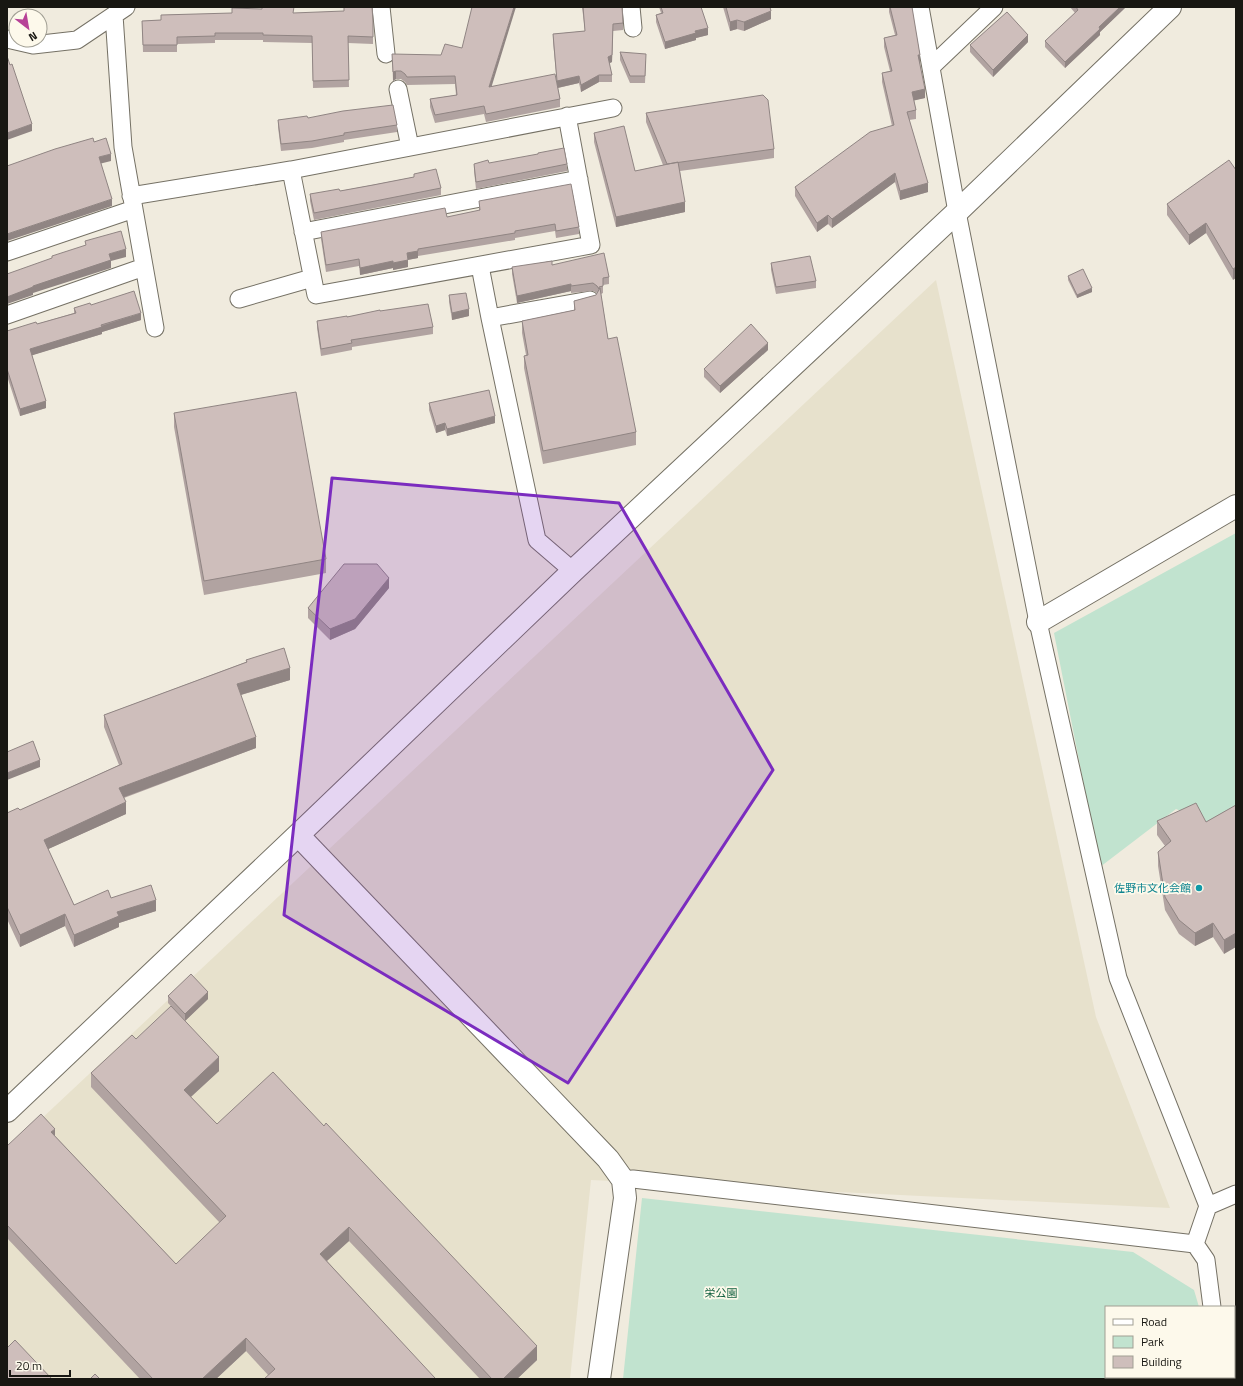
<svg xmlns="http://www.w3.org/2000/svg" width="1243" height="1386" viewBox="0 0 1243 1386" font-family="'Titillium Web','Noto Sans JP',sans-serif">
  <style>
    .built { fill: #e7e1cc }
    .green { fill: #c1e3cf }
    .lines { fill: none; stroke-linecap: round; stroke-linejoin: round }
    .street-casing { stroke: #757165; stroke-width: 19 }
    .secondary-casing { stroke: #757165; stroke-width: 24 }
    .street { stroke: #fff; stroke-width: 17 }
    .secondary { stroke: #fff; stroke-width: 22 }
    .wall { fill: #b1a3a1 }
    .shaded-wall { fill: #908583 }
    .building { fill: #cebebb; stroke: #908583 }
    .marked { fill: #7b2cbf; fill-opacity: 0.2; stroke: #7b2cbf; stroke-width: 3; stroke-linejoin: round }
    .culture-dot { fill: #0f9aa8; stroke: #fdf9eb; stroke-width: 1.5 }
    .labels { text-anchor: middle; stroke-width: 3.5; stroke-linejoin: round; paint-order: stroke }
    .culture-label { font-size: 11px; fill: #0d838f; stroke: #fdf9eb; text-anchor: end }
    .park-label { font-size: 11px; fill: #126140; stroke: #fdf9eb }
  </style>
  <rect width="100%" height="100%" fill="#f0ebde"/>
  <!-- built -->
  <path class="built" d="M936,280L1096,1017L1170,1208L591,1180L570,1379H7V1151Z"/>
  <!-- green -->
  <path class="green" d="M1236,533V811L1207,822L1176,809L1100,867L1054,633Z
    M642,1198L1133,1252L1194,1290L1199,1307H1106V1377H1221L1222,1379H623Z"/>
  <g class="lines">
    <defs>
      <path id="street" d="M381,7L386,54
        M631,7L633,28
        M920,7L957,212L1038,622L1118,978L1208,1206L1195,1244
        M114,15L123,147L155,328
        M7,39L33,45L77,40L126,7
        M931,67L994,7
        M398,89L410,147
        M567,116L591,245L316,295L291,170L613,108
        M131,196L291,170
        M303,232L579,179
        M7,252L134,209
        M480,266L490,318L537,540L573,571
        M239,299L312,278
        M7,315L144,267
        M490,318L590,300
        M623,1180L633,1179L1195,1244
        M1208,1206L1236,1194
        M1195,1244L1206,1260L1212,1307
        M1222,1377V1379"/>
      <path id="secondary" d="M1038,622L1236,506
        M298,835L608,1159L623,1180L625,1198L599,1379
        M7,1111L298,835L573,571L957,212L1170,7"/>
    </defs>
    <!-- street casing -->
    <use href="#street" class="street-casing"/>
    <!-- secondary casing -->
    <use href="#secondary" class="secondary-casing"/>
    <!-- street -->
    <use href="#street" class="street"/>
    <!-- secondary -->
    <use href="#secondary" class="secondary"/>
  </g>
  <!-- wall -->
  <path class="wall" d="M582,7H622L623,23V30L613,31L612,62L609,63L612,75V82H599L581,92L579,83L558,88L560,99V107L486,122L484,114L435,123L430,107V99L456,95L455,84L407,85L405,82L401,79H396L393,81L392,54L492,86L557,84L553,41V34L585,31Z
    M659,7H701L708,35L696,38V40L665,49L656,22V15L661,13Z
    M723,7H770L771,19L744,31L737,29L730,31Z
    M889,7H912L925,98L914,100L916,110V119L909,120L928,192L900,200L895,182L832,228L828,224L817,232L795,196V187L892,126L882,82V73L890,71L884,47V38L895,35L889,12Z
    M1070,7H1126L1100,32V35L1065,68L1045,47V41L1075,13Z
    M294,13L373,22V44L348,43L349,87L313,88L312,43L263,42V40H215V43L177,44V52H143L142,21L161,20V15Z
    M1028,42L993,77L970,52V45Z
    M620,52L646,61L645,83H630L620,60Z
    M646,113L774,149V158L680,171L685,212L616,227L594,142V133L635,171L663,165L646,122Z
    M308,118L397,125V132L344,140V142L312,148L281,151L278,127V120Z
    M489,163L567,164V171L476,189L474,171V164Z
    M1236,170L1233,280L1206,233L1189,245L1167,215V204Z
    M414,174L441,188V195L314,220L310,201V194L340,191L414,177Z
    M479,201L579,227V234L556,238L555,231L515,238V240L418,256V258L408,260V267L393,270V268L360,275L359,266L326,272L321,239V232L447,217L479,211Z
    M771,263L816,281V288L776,294L771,270Z
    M552,265L609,277V284L603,285V293L601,294L608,339L636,432V445L543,464L524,368V356L526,355L522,333V321L574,310V301L596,295L597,293L593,291L571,293V291L517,303L512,274V267Z
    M1068,276L1092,292L1077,298L1068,280Z
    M449,295L469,316L452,320L449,302Z
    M91,305L141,320L102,332V334L32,355L46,408L20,416L7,376V331L37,324L74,313V308Z
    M380,311L433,327V334L352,347V350L321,356L317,328V321L347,317Z
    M768,350L720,393L704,377V369Z
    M429,403L495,423L447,436L445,430L436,433L429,410Z
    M174,413L326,559V573L204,595L174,427Z
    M389,588L355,629L330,640L308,618V608Z
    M246,660L290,680L241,695L256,748L124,798L126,814L48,849L74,905L111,898L156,911L119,923V927L74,947L65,926L20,947L7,919V813L20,810L119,765L104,727V715L246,662Z
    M1236,805L1224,954L1213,937L1195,946L1179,934L1165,910L1158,866V852L1165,846L1157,835V821L1206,822Z
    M168,996L208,999L185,1021L168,1003Z
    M136,1039L219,1071L191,1097L217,1124L537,1360L517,1379H480L349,1241L327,1261L435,1379L268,1375L246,1351L216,1379H140L7,1238V1146L55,1136L176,1264L220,1223L91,1087V1073Z"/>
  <!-- shaded-wall -->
  <path class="shaded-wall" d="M514,7H516L489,95V87Z
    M1120,7H1126L1100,32V35L1065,68V62L1099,27Z
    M771,11V19L744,31V22Z
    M737,20V29L730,31V22Z
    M613,24L612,62L608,64V57Z
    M708,28V35L696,38V40L665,49V42L695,31Z
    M1028,35V42L993,77V70Z
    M918,55H920V64L918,65Z
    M396,71V79L393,81V72Z
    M599,75V82L581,92V85Z
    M579,76V83L557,88V81Z
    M925,89V98L912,101V92Z
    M32,124V131L7,140V133Z
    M111,154V161L99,164V157Z
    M895,173V182L832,228V219Z
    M928,183V192L900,200V191Z
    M112,199V206L7,241V234Z
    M685,202V212L616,227V217Z
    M828,215V224L817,232V223Z
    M1206,223V233L1189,245V235Z
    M126,249V257L111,261V268L33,293V295L7,304V297L109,254Z
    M418,251V258L407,260V253Z
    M408,260V267L393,270V263Z
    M393,261V268L360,275V268Z
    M1236,267V278L1233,280V269Z
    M571,284V291L517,303V296Z
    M1092,288V292L1077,298V295Z
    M469,309V316L452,320V313Z
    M141,313V320L102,332V334L30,356V349Z
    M768,343V350L720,393V386Z
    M46,401V408L20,416V409Z
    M495,416V423L447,436V429Z
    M445,423V430L436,433V426Z
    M389,578V588L355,629L330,640V629Z
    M290,668V680L237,696V684Z
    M256,737V748L119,799V788Z
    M40,760V767L7,780V773Z
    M126,802V814L44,851V840Z
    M156,900V911L119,923V927L74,947V935L117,912Z
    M65,914V926L20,947V935Z
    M1213,923V937L1195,946V933Z
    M1236,933V947L1224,954V940Z
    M208,992V999L185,1021V1014Z
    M219,1057V1071L184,1103V1090Z
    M55,1129V1142L51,1132Z
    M349,1227V1241L320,1267V1254Z
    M246,1338V1351L216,1379H202Z
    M537,1346V1360L517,1379H503Z"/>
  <!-- building -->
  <path class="building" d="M262,7H294L293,13L344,11V7H372L373,22V37L348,36L349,80L313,81L312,36L263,35V33H215V36L177,37V45H143L142,21L161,20V15L232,13V8L262,9Z
    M472,7H514L489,87L555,74L560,99L486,114L484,106L435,115L430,99L457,95L455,76L407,77L405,74L401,71H396L393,72L392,54L441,55L445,44L462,48Z
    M583,7H622L623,23L613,24L612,55L608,57L612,75H599L581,85L579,76L557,81L553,34L585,31Z
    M661,7H701L708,28L695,31L696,33L665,42L656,15L663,13Z
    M726,7H770L771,11L744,22L737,20L730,22Z
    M890,7H912L920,55H918L925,89L912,92L916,110L907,112L928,183L900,191L895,173L832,219L828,215L817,223L795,187L870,132L894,125L882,73L892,71L884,38L897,35Z
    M1076,7H1120L1099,27L1100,29L1065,62L1045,41L1078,10Z
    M1007,12L1028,35L993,70L970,45Z
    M620,52L646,54L645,76H630Z
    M7,56L10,65L12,64L32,124L7,133Z
    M763,95L768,100L774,149L667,164L646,113Z
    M393,105L397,125L344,133V135L312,141L281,144L278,120L307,116L308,118L343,111Z
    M624,126L635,171L678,162L685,202L616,217L594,133Z
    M93,138L94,142L106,138L111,154L99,157L112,199L7,234V166L55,149Z
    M564,148L567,164L476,182L474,164L488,160L489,163L538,154V153Z
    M1229,160L1236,170V267L1233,269L1206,223L1189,235L1167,204Z
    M436,169L441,188L314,213L310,194L339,189L340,191L373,185L414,177V174Z
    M571,184L579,227L556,231L555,224L515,231V233L418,249V251L407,253L408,260L393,263V261L360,268L359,259L326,265L321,232L445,208L447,217L480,210L479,201Z
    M121,231L126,249L109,254L111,260L33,286V287L7,297V274L52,258V256L86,245L85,241Z
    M604,253L609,277L603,278V286L599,287V289L597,286L593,283L571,286V284L517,296L512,267L552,261V265Z
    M810,256L816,281L776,287L771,263Z
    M1083,269L1092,288L1077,295L1068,276Z
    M600,288L608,339L617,337L636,432L543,451L524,356L528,355L522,321L575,310L574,301L596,295Z
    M134,291L141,313L101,325L102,327L30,349L46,401L20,409L7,369V331L36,322L37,324L76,313L74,308L90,303L91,305Z
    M466,293L469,309L452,313L449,295Z
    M428,304L433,327L351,340L352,343L321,349L317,321L347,316V317L380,310V311Z
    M751,324L768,343L720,386L704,369Z
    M489,390L495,416L447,429L445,423L436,426L429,403Z
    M296,392L326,559L204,581L174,413Z
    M344,564H377L389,578L355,619L330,629L308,608Z
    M284,648L290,668L237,684L256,737L119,788L126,802L44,840L74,905L108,890L111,898L151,885L156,900L117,912L119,916L74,935L65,914L20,935L7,907V813L18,808L20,810L122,764L104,715L247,662L246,660Z
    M33,741L40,760L7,773V752Z
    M1196,803L1206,822L1236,805V933L1224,940L1213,923L1195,933L1179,920L1165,897L1158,852L1171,841L1157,821Z
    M191,974L208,992L185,1014L168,996Z
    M171,1006L219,1057L184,1090L217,1124L273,1072L324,1126L326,1123L537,1346L503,1379H492L349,1227L320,1254L435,1378L433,1379H264L275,1369L246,1338L202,1379H153L7,1225V1146L41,1114L55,1129L51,1132L176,1264L226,1216L91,1073L132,1035L136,1039Z
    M15,1340L52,1379H7V1348Z
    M95,1374L100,1379H90Z"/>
  <!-- marked area -->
  <path class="marked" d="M332,478L619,503L773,770L568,1083L284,915Z"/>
  <!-- markers -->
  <circle class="culture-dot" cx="1199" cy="888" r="4"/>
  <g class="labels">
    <!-- culture labels -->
    <g class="culture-label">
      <text x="1191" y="892">佐野市文化会館</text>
    </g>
    <!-- park labels -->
    <g class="park-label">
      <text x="721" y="1297">栄公園</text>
    </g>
  </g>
  <!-- border -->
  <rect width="1243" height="1386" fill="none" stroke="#181712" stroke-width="16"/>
  <!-- legend -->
  <rect x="1105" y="1306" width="130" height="72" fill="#fdf9eb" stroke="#a19f94"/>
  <rect x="1113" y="1319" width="20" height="6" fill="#ffffff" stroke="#a19f94"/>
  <text x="1141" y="1326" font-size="12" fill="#181712">Road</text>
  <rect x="1113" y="1336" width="20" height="12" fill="#c1e3cf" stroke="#a19f94"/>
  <text x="1141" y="1346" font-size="12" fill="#181712">Park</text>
  <rect x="1113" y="1356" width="20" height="12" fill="#cebebb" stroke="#a19f94"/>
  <text x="1141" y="1366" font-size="12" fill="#181712">Building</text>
  <!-- north arrow -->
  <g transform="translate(28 28) rotate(149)"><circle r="19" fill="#fdf9eb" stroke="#a19f94"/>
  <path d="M0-3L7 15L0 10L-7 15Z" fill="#b74197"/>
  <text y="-6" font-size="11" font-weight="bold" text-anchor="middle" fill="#181712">N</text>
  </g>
  <!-- scale -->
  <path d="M10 1370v6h60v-6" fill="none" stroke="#181712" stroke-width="2"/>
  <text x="16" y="1370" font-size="12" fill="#181712" stroke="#fdf9eb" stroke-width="3" paint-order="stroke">20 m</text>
</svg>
